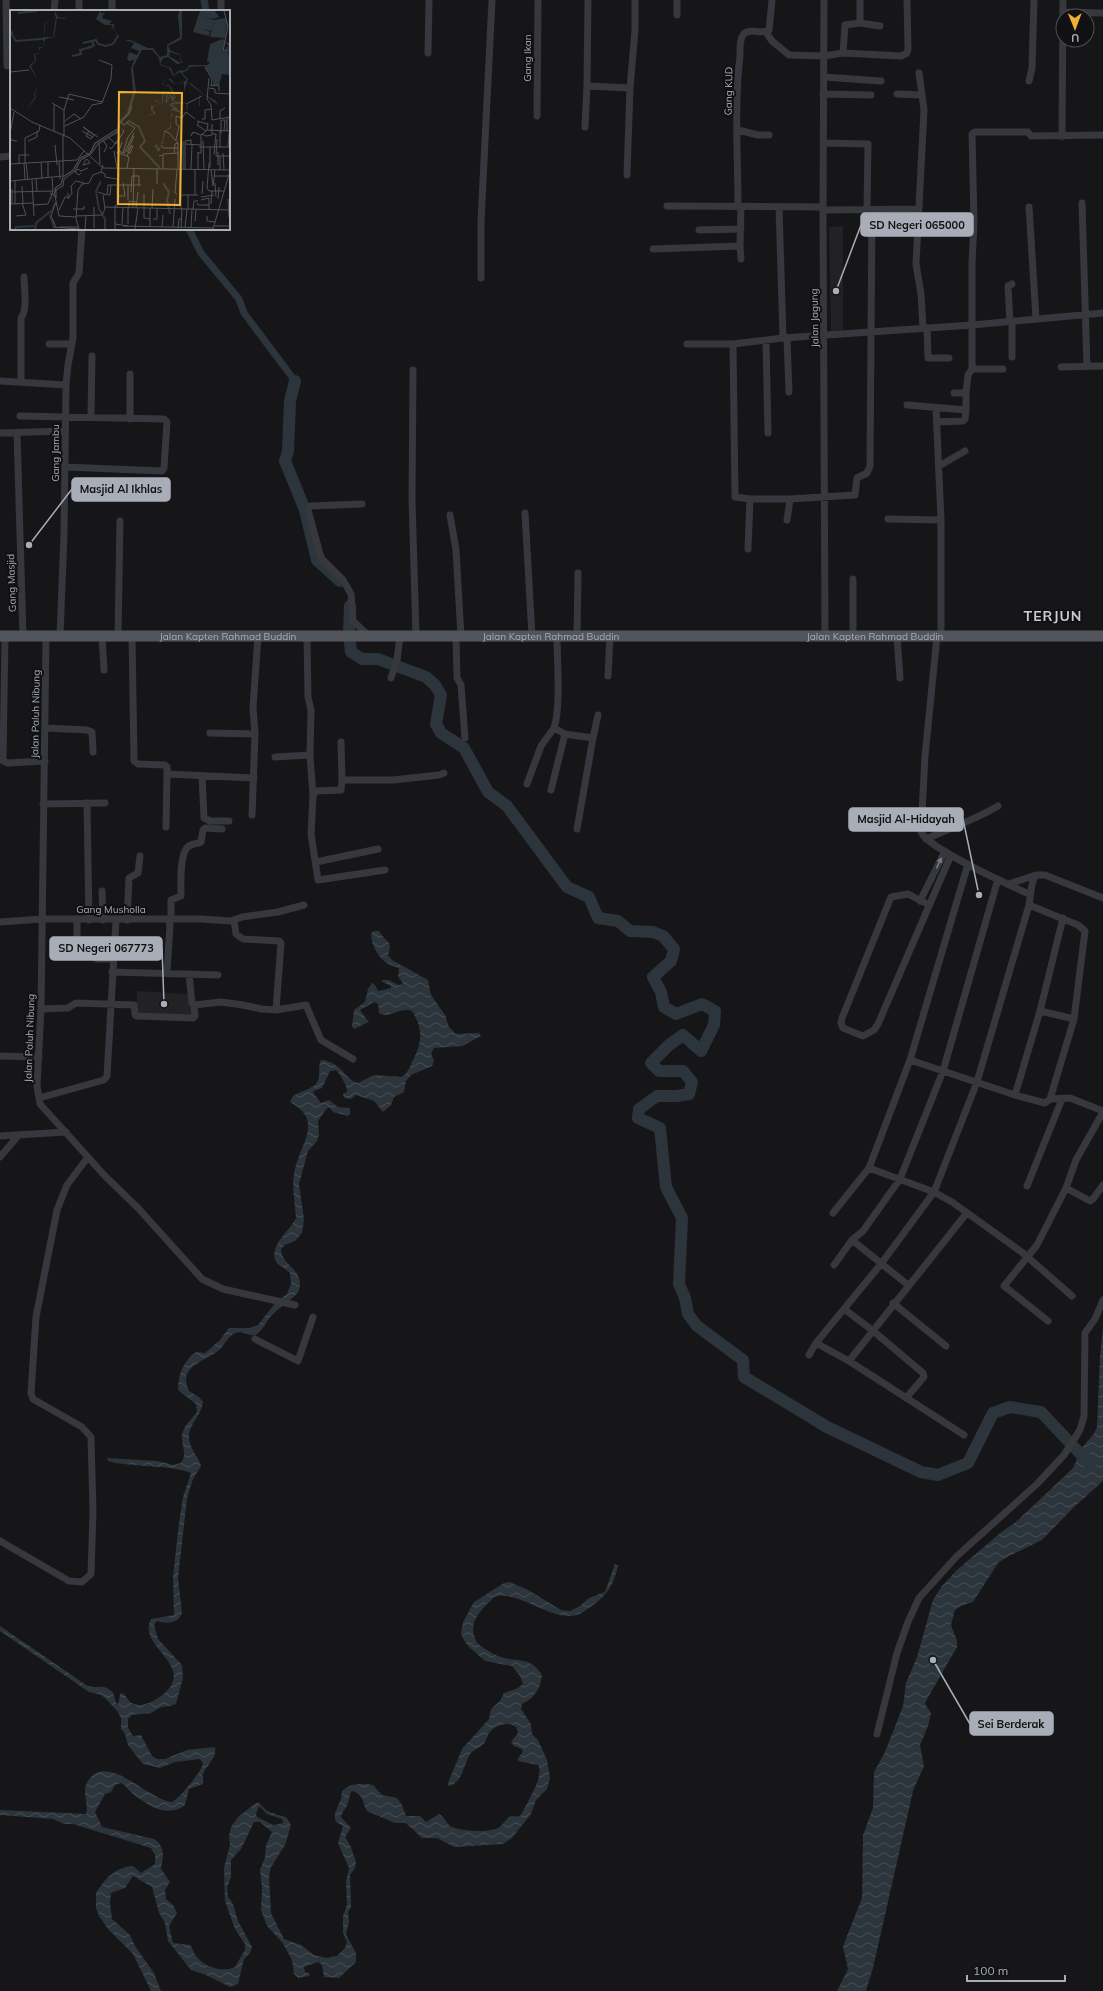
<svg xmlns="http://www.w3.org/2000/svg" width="1103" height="1991" viewBox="0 0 1103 1991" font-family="Mulish,sans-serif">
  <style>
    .built { fill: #222225 }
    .water { fill: url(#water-waves); fill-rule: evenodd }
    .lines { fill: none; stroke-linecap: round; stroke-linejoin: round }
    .canal { stroke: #2c353c; stroke-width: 7 }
    .river { stroke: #2c353c; stroke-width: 12 }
    .minor { stroke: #37383d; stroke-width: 7 }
    .primary { stroke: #53555c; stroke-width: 11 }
    .oneway { fill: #757881 }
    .labels { text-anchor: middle; stroke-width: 4; stroke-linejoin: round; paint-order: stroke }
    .street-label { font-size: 10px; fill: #a8adb8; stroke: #111113 }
    .district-label { font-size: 14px; font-weight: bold; letter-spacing: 1px; fill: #c9ccd4; stroke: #111113 }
    .inset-river { fill: none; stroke: #2c353c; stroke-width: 2 }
    .inset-road { fill: none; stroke: #505258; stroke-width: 1 }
    .view { fill: #f2b134; fill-opacity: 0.15; stroke: #f2b134; stroke-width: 2 }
    .inset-edge { fill: none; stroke: #a8adb8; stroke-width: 2 }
    .leader { fill: none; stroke: #a8adb8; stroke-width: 1.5 }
    .callout-dot { fill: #a8adb8; stroke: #111113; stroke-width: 1.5 }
    .callout { fill: #a8adb8; stroke: #a8adb8; stroke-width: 1.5 }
    .callout-label { font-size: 11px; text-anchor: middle; font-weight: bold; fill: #111 }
  </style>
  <defs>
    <pattern id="water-waves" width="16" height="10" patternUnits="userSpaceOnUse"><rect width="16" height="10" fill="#2c353c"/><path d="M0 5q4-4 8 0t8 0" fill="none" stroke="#485056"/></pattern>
  </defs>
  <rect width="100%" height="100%" fill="#161618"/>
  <!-- built -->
  <path class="built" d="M843,226V330L831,331L829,227Z
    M137,991L190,994L194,1016L136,1013Z"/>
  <!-- water -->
  <path class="water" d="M375,931H379C387,944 393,940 388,955L392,960L428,980L431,995L445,1015L449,1027L456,1034L479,1033L481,1036L462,1046L434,1048L431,1054L434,1060L432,1066L411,1075L406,1081L404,1092L394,1097L391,1105L383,1112L374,1101L356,1095L351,1099L344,1098L343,1094L347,1092C348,1087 340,1074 336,1070L330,1071L322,1088L313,1091L314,1094L321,1103L329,1100L338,1107L350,1108V1114L348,1116L333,1112L330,1108H327L318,1121L319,1135L317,1141L308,1151L299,1184L304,1219L302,1233L295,1241L285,1245L281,1249C282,1268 307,1269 298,1293C290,1301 280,1307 272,1315C266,1321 264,1329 257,1334C250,1338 244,1330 236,1333C228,1335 225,1345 219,1350C205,1362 177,1366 189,1391L199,1397L203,1402C201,1419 183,1427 191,1446C194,1454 199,1458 201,1466L193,1479L187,1498L178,1578L182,1613C178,1624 167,1624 157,1621L154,1625L158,1639L182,1665L183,1678L176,1704L170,1706L161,1707L151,1713L132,1715L128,1719V1728L133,1736L141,1735L152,1756L157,1759H165L187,1750L215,1747C217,1759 207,1764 203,1774C202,1777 204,1780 203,1784L189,1789L185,1805C168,1819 146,1805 132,1793C127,1789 127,1786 121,1783L115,1785L111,1792L105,1794L95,1812L102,1827L154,1839C166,1847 163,1857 161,1869L170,1882L165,1890L166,1899L173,1905L177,1913L169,1926L173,1943L190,1945C193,1948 193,1952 196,1956C204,1967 223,1973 235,1967L245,1950V1944L235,1929L225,1901L224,1868L230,1845L229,1836L231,1827L238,1817L256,1803H259L267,1811L287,1818L291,1825L285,1845L271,1867L269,1876L271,1913L284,1939L301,1945L314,1955L326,1958L337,1956L345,1948L347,1942L343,1933V1916L347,1905L346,1882L349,1868L338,1843L343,1826L336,1822L335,1819V1813L341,1799L342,1791C350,1783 362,1783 373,1785L382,1795L397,1798L402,1805L406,1816H420L426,1822L439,1814C445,1817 446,1824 452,1827C462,1831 488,1833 498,1828C503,1825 505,1820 509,1817C513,1815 517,1818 521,1815C526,1804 545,1776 538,1765L518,1761V1758L523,1752L522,1749L514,1746L511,1742L518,1733L516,1727C508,1721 495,1725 489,1733C487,1736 487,1739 485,1742C482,1747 475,1749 471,1753C464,1762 463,1783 449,1786L448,1783L462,1749L489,1719L491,1709L500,1701L504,1693L516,1689L523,1684L520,1676L512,1666L485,1661L469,1647L465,1642L461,1634L463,1622L474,1602L504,1583L510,1582L528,1590L561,1610L570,1611L580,1606L589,1598L605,1592L615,1564L618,1566C613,1586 608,1594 592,1606C586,1609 583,1614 576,1615C551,1622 518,1589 494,1597C481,1611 466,1621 477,1643C483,1648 491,1653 498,1656C516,1663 530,1655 542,1675C541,1688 534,1699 522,1704L521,1709L531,1724L532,1734L538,1740L547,1760L550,1778L547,1789L536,1800L531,1814L512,1838L503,1844L454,1847L437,1838H422L406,1823H395L367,1811C362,1803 364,1793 352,1791C349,1794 350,1798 348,1803C347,1808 342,1811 341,1817L351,1828L345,1837L350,1845L356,1862L355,1868L350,1875L351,1907L348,1912L349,1921L346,1935L356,1953V1962L339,1978L324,1977L322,1965L318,1962L304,1967L305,1972L310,1974L309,1976L298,1978L294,1974L292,1960L282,1942L267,1926L261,1910L262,1888L260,1870L265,1857L266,1845L272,1832L260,1822H254L241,1849L231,1860V1877L227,1888L228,1897L233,1904L238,1921L252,1947L250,1953L244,1959L238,1984L230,1987L206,1975L191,1970L168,1941L165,1923L159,1913L152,1887L133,1876L125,1888L111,1893L110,1902L112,1919L130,1935L135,1946L154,1973L161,1991H151L133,1954L108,1929L99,1916L96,1908V1893C105,1879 115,1867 133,1866L141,1873L155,1864V1855L151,1848L73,1824H64L53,1819L0,1815V1810L86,1814C89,1804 81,1791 88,1781C107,1751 148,1800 172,1802C179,1799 203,1770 203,1763L200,1759L175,1762L160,1768L143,1764L128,1745L125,1734L121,1729V1718L118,1712L106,1699L101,1695L89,1692L0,1631V1626L86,1685C95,1690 103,1683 111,1691C116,1695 114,1701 118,1705L120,1694L122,1693C126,1695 127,1699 130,1702C140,1709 153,1702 161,1696C200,1666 136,1648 151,1619L174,1615L173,1577L179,1523L183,1497L191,1473C168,1464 134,1468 108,1461L107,1458L157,1461L173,1465L181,1463C188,1453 181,1446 182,1435C184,1425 191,1420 197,1412L196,1404L178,1390C178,1375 183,1361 196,1352L205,1353L220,1340L229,1328H250L258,1325L276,1302L287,1294L291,1284L290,1273L276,1262C268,1246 290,1231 296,1218C295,1202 291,1185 295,1169C301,1142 324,1121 290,1102L293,1096C302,1090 318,1089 319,1076C320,1070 318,1065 321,1060C342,1062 344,1079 358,1083L374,1075L401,1077C407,1074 409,1069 412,1062C422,1043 424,1030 412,1011C399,1006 389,1020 379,1013L378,1004L374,1002L360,1010L369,1022L356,1028L354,1029L352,1026L354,1010L365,1002L368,989L372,983L375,985L378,991L391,988V986L381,981C388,977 393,983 399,985L403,984L398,976L399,968C394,966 388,965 384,961C377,955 369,941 372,932ZM259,1806L267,1814L282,1819L283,1823L273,1825L257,1817L256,1814Z
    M1103,1328V1481L1073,1508L1042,1540L1007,1557L998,1563L973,1602L961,1606L955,1610L951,1625L957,1641V1647L926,1701L925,1704L931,1713L928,1726L920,1745L924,1766L913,1791L873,1968L866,1991H837L848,1969L843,1947L845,1941L862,1898L863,1835L873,1808L874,1772L885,1752L903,1706L906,1683L917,1657L933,1600L942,1586L957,1570L999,1534L1017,1521L1072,1469C1077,1463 1076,1457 1080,1451C1085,1442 1093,1438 1097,1427L1100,1356Z"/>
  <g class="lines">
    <!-- canal -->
    <path class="canal" d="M204,0L206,11
      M189,229L201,253L239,299L244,313L295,381"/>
    <!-- river -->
    <path class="river" d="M295,381L290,401L288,451L285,461L305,510L317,560L340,581
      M350,606L349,634L351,652L362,659H378L426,677L435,685L441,695L436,724L441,733L464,748L488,792L507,806L567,887L589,897L598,918L618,921L630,931L653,932L663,936L674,949L671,961L653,977L661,992L664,1007L676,1014L702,1004L715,1011L714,1025L701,1051L683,1035L669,1045L651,1063L659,1071H683L692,1082L689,1094L677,1096H657L639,1109L638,1118L660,1128L666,1187L682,1218L679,1284L685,1298L688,1314L697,1326L743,1360L744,1377L827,1427L921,1472L938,1475L968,1463L993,1413L1010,1407L1041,1412L1090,1464"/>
    <!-- minor -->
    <path class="minor" d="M6,0L7,66
      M112,0V11
      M588,0L587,86L630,88
      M824,0L823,210L825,636
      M54,11L55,0
      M79,11V0
      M221,11V0
      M1063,12L1102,13
      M677,15V0
      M860,23V0
      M766,32L772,41L789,55L824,56L843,53L901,56L907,53L908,49L907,0
      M428,53L429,0
      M843,53L845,25L860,23L880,26
      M919,73L924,110L916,264L921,294L923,328
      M824,77L881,81
      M1029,81L1032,68L1034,0
      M823,94L871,95
      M897,94L922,95
      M537,116L538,0
      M585,127L587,86
      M738,130L758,135H769
      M1062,137L1063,0
      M824,143L868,144L867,210
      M0,157L11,156
      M627,175L630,88L635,30V0
      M1082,203L1087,367
      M667,206L823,207
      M738,207C738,157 734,106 740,56C740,50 739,41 743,35C748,27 762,35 769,30L772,0
      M779,207L783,338
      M1029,207L1036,319
      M823,210L918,209
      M699,230L741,229
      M740,246L741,259
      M653,249L740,246L741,207
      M481,278V221L492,0
      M1010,322L1008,286L1012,284
      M927,328L928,358H949
      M787,339L789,392
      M766,341L768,433
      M49,344H72
      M687,344H733L783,338L972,325L1103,313
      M733,344L735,497L750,499H790L855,495L857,478L867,473L870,466L872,210
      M1012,357V321
      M1061,367L1103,366
      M1003,369H972V263L974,222L972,134L975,132H1028L1031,136L1103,135
      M413,370L412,499L416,636
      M130,374V419
      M0,381L66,385
      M21,382V318C28,308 24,289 24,277
      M954,393H966L968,375L972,369
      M907,405L966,410V393
      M936,408L941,520V636
      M20,416L164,419L167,422L164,468L162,471L65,467
      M91,417L92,356
      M937,422L963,421L965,419L966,410
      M0,433L65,431
      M17,433L23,636
      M939,466L965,451
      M362,504L310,506L308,510L320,554L322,559L343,580L351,594L353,621L369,636
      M525,513L532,636
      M450,515L456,550L461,636
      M888,519L941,520
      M787,520L790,499
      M748,549L750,499
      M853,579V636
      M5,636L3,761L8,763L45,761
      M46,636L41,1009L37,1086L40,1104L105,1176L138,1208L202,1279L223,1289L295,1305
      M60,636L64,534L66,385L68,365L73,338V283L79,273L82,229
      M102,636L104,670
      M118,636L120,521
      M132,636L134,761L138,764L165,765L167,767V774
      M307,636L308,697L311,710L310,755L313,796L311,834L318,880L385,870
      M456,636L457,678L461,685L465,738
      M557,636C557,659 561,708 554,728L565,734L593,738L577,829
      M577,636L578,573
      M897,636L900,678
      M937,636L925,756L921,832C928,848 1009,885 1029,894
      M608,676L610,636
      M391,678L397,660L400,636
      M45,728L87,730L92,732L93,752
      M210,733L255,734
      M593,738L598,715
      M341,742L342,780
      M275,757L310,755
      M202,776L204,818L210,821H229
      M527,784L541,746L554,728
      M551,790L565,734
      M313,796L316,791L341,790L342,780H393L439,775L444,773
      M87,803L89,920
      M43,804L105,803
      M252,815L255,734L253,707L258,636
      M166,827L167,774L254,778
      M926,839C950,828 975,820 998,806
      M316,862L378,849
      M1009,884L1036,875
      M102,891L103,920
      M920,901L945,851
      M929,905L908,894L891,897L842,1018L841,1023L843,1028L863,1036L874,1030L878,1024L951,855
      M1029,905L1078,925L1085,931L1074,1019L1050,1099
      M77,919V939
      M171,919V900L181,896C181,885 179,852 189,846C193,843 198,844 201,842L203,830L205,828L222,829
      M127,920L129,878L138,873L140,856
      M234,920L236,934L243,939L279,941L281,943L276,1010
      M0,922L42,919H201L231,921L242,917L278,912L304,905
      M97,959H113
      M112,972L218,975
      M167,973L170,925L168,919
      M189,974L192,1003L194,1005
      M41,1009L68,1008L76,1003L134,1005L135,1015L137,1016L193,1018L195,1016L194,1005L221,1002L243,1005L261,1009L276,1010L306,1005L321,1040L353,1059
      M1040,1011L1074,1019
      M0,1056L39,1057
      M910,1060L1015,1095L1045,1103L1050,1099L1070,1098L1103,1111
      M1015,1095L1040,1011L1063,918
      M39,1098L104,1080L107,1076L116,920
      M0,1136L66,1132
      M0,1157L18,1136
      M869,1168L934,1192L952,1202L1023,1253L1072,1296
      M1027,1186L1062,1099
      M1066,1188L1090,1201L1093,1199L1103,1185
      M833,1213L869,1168L910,1060L968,864
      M852,1240L908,1285
      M834,1265L852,1240L863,1231L900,1179L943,1071L998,879
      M893,1303L946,1346
      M844,1309L872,1330L923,1373L924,1377L906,1398
      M1048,1321L1004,1286L1037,1245L1066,1188L1076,1160L1103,1112
      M255,1339L298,1361L313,1317
      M809,1355L816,1343
      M849,1361L966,1214
      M964,1435L849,1361L816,1343L881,1264L934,1192L977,1082L1029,905C1031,896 1030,883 1036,875H1045L1103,898
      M0,1541L69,1581L82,1582L91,1574L93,1511L91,1437L82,1427L33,1399L31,1393L36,1317L57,1210L67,1185L88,1157
      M877,1734L897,1653L908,1622L919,1598L957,1556L1037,1484L1064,1455L1080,1430L1084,1416L1085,1333L1095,1319L1103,1300"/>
    <!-- primary -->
    <path class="primary" id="s1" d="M0,636H1103"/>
  </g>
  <!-- one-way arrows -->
  <defs><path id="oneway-solid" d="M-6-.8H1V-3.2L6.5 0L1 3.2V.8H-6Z"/></defs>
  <use class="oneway" href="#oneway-solid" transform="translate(939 863) rotate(-65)"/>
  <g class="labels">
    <!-- street labels -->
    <g class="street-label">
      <text transform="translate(527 58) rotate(-90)" y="4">Gang Ikan</text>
      <text transform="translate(728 91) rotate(-89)" y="4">Gang KUD</text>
      <text transform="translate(814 318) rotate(-91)" y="4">Jalan Jagung</text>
      <text transform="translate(55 453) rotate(-90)" y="4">Gang Jambu</text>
      <text transform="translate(11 583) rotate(-92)" y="4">Gang Masjid</text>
      <text dy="4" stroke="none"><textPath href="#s1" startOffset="228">Jalan Kapten Rahmad Buddin</textPath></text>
      <text dy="4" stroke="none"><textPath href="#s1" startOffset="551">Jalan Kapten Rahmad Buddin</textPath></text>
      <text dy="4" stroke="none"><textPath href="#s1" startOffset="875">Jalan Kapten Rahmad Buddin</textPath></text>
      <text transform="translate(35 714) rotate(-89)" y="4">Jalan Paluh Nibung</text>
      <text x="111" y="913">Gang Musholla</text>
      <text transform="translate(29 1038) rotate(-88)" y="4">Jalan Paluh Nibung</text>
    </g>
    <!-- district labels -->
    <g class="district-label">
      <text x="1053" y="621">TERJUN</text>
    </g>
  </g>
  <!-- overview -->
  <g transform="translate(10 10)">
    <rect width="220" height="220" fill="#161618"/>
    <path d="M45,1L48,7L55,8L58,3L55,1L58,3L55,9L47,8L44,27L35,29L34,37L30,38V43L25,45L26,48V51L21,56L27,69V78L25,84L26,86L25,89L16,100L25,87L24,84L27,77V69L19,56L25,51L24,44L30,43L29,37H34V31L30,29L34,27V15L45,6ZM46,6L43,27H34L35,13ZM90,1L92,4L95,1L92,8L102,11L107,1L102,11L99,14H104V17L102,18L105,19L107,25H110L115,30H120L138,38H143L145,33L143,38L150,47L157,45V35L170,27L168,6L169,1H172V29L158,36L161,41L170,44L172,53L167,54L158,47L153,48L150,54L161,58L164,65L168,61L176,60L179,55H197L200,53L197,51L200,34L212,29L215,30L212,42L214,39H219L214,38L219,37L215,32L220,33V39L217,45L220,43V65L212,64L209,75L203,76V69L195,56L179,57L178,60L172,63L178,69L177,72L182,74L195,85L205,90L208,95L189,81L190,95L189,96V81L177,72L174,82V72L166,75L158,69L153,72L154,76L158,75H159L161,77L166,87L163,91L177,93L178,97L176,101L177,93L160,95H163L173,104L162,100L163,103L160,112L165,113L161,112V118L155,122V124L153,131L154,133L148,134L147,138L151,137L149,142L144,136L152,132L154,122L160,117V116L161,104L163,103L161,100L164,97L159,96L161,93H166L162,91L159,84L158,85L159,88L158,92L157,93L155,92L156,87L153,84V92L152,94L145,91L141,94L143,97L146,94L142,100L145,102V104L137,106L144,103L141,100V94L146,90L152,94V83L157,86V92L158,90L157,85L158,83L165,88L159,76H154L153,75L152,73L155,70L159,69H161L166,75L177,70L170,62L163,66L159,58L150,55L149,48L142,40H132L123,57L126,81L119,104L109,113L108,122L86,134L82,143L77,147L71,149L64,161L54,167L52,175L45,179L46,186L42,188L45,194L40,205L44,213V219L39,206L44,193L41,188L46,185L44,181L45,178L52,174L54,166L63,160L71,148L80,144L85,133L107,120L108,112L117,103L123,81L121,59L124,50L119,51L117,49L119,42L127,45L129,41L121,38L124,33L115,30L110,25L107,26L105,20L101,18L103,15H95L86,9ZM160,42L170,45L171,53L159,46ZM190,1H205L209,7L203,9L192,7L204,10L201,21L193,19L200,22L199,26L183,22ZM216,8L217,14L215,28L200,27L204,10Z" fill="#2c353c" fill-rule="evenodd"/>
    <path class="inset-river" d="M8,3L27,1M3,22L1,23L6,31L31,29M73,33L86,30L88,34L96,36L103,34L108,26M62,46L71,44L70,40L81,37L84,35L82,32M109,111L114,115L119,111L129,117L135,131L130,137L150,158M91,171L86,181L89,199L95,209V219M153,173L159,182L157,190L160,204M5,219L6,217L24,216M25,219L26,213L41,201"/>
    <path class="inset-road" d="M213,41L218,16L214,1M195,57L202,69L201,76L209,75V81M0,62L19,60M199,68L197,89L201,95L202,110L220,107M199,78L205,79V83L220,84M49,87L64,90M42,93L54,100M176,94L192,86M44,95V121M0,98L22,112L60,128L93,158L220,160M192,109H195V100L201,99M210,109V101L215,98M211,110V123M212,110H215L214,121M55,111L64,104L71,109M187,111L198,114L197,120M189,112L187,115L196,121M55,116L74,107L82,95L92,93L101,69L102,55L89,50M72,121L83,127M79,121L76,126L81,129L84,125M154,121L159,123L168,133V159M217,121V107M0,124L4,102M0,124L1,130L7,131M192,124L196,126L202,125V114M203,124H206L204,144M54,125V100L59,84L92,92M84,125L73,117L88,127M181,126L183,122L191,125M98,127L106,134L114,121L112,119M207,129L206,146H220M93,130L97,136L94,142M166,130L169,116L166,114V106L172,108L176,102L185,109M18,131L27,127V121M173,131V159M193,131L194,159M112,132L109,141L113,143M89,133L90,154M175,134L191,135M45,135L47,155M151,135L153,138H168M99,137L101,139L110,127M189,137H220M200,137V158M210,137V121M218,137L219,123M104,141L107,158M106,142L119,147L117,158M117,142L124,126M188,142V159M113,143L118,127L125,118L117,113M164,143L165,134L168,133M188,143H191V125L197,120L220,121M213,143L214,160M114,144L124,123M153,144L169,143M117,146L121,136H123L120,143H118M149,146L153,145V159M76,149L73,155L80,153L77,149M49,151L50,169M31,152L32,169M14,153L15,170M15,153V128L29,121L30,115M16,153L18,170M199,153L197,178L199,181M0,154L67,150L74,141M9,154V145H19M208,155V142M167,159L165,183L167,184M175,159V131L181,130V135M181,159L182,135M201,160L203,176L205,160M210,160V146M91,162L95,164V167L107,169M71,163L69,165L65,162L68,159L71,161L78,158M204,166H219M38,168V152M42,168L43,181M26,169L27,181M22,170L24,206M0,171L53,166V124M5,171V194M205,173L206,187M147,174V159M107,175L108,158M12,176L13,193M61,176L66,171L74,173M2,179V194M199,181H214M0,182L43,181L38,194L23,195M88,182L97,185L98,175H131M121,182L122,166H129V175M40,183L45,186L49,206L66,207M58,183V189L62,183L61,176M192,184L193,171M44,185L46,177L51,174L53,167L63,160L70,148L80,143L85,133L107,119M98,185H100L101,175M171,185H188M185,185V159M107,186H115L113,173M191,187L204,185M46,188V180L53,176L54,169L65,161L71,150L81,144L88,134L108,122L110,113L119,104L122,96M208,189L209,177M218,189L219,207M118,190V175M191,190L199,188V199M187,193L188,195H199M0,194L23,193M201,194L202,181M95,197L220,200M107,197V176M118,198V214M119,198V191L127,192M123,198L124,159M126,198L128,182M134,198V208L140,209M134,198V184M140,198V217M142,198L143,179M63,199H74V196M171,199V159M178,199V185M183,199L184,191H188M49,200L55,187H57M6,206L16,205L12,193M66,206L92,205L95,199L93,185M197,206V211L205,212M143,209H147V198M185,211L186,199M105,214L118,216M112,214L113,197M113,216L203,218M204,216H220M43,217L69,219M46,217L41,206L46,192M50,217H69M152,217L153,205M163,217L165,189M84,218V197M168,218L169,209H172M171,218L172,199M175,218L177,199M181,218L182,199M69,219L66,209L68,180L72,174L79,173L83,165L91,162L93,155M75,219L76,206M105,219V195M125,219L128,198M203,219L220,161"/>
    <path class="view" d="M109,82L172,83L170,195L108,194Z"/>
    <rect width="220" height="220" class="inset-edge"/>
  </g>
  <!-- callouts -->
  <path class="leader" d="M836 291L861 225M29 545L72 489M979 895L963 819M164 1004L162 948M933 1660L970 1724"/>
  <g class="callout-dot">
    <circle cx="836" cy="291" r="4"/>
    <circle cx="29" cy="545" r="4"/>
    <circle cx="979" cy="895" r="4"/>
    <circle cx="164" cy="1004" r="4"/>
    <circle cx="933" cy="1660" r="4"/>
  </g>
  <g class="callout">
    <rect x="861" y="213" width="112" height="23" rx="4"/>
    <rect x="72" y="478" width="98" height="23" rx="4"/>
    <rect x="849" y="808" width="114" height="23" rx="4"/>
    <rect x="50" y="937" width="112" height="23" rx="4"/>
    <rect x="970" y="1712" width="83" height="23" rx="4"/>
  </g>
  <g class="callout-label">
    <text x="917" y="229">SD Negeri 065000</text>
    <text x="121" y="493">Masjid Al Ikhlas</text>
    <text x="906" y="823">Masjid Al-Hidayah</text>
    <text x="106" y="952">SD Negeri 067773</text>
    <text x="1011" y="1728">Sei Berderak</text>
  </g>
  <!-- north arrow -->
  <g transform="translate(1075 28) rotate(179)"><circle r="19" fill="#111113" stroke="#4d4f55"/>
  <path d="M0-3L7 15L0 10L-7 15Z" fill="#f2b134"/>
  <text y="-6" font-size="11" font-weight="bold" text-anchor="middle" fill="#a8adb8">U</text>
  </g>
  <!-- scale -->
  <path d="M967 1975v6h98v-6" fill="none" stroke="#a8adb8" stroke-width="2"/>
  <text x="973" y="1975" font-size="12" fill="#a8adb8" stroke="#111113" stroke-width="3" paint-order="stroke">100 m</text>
</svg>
